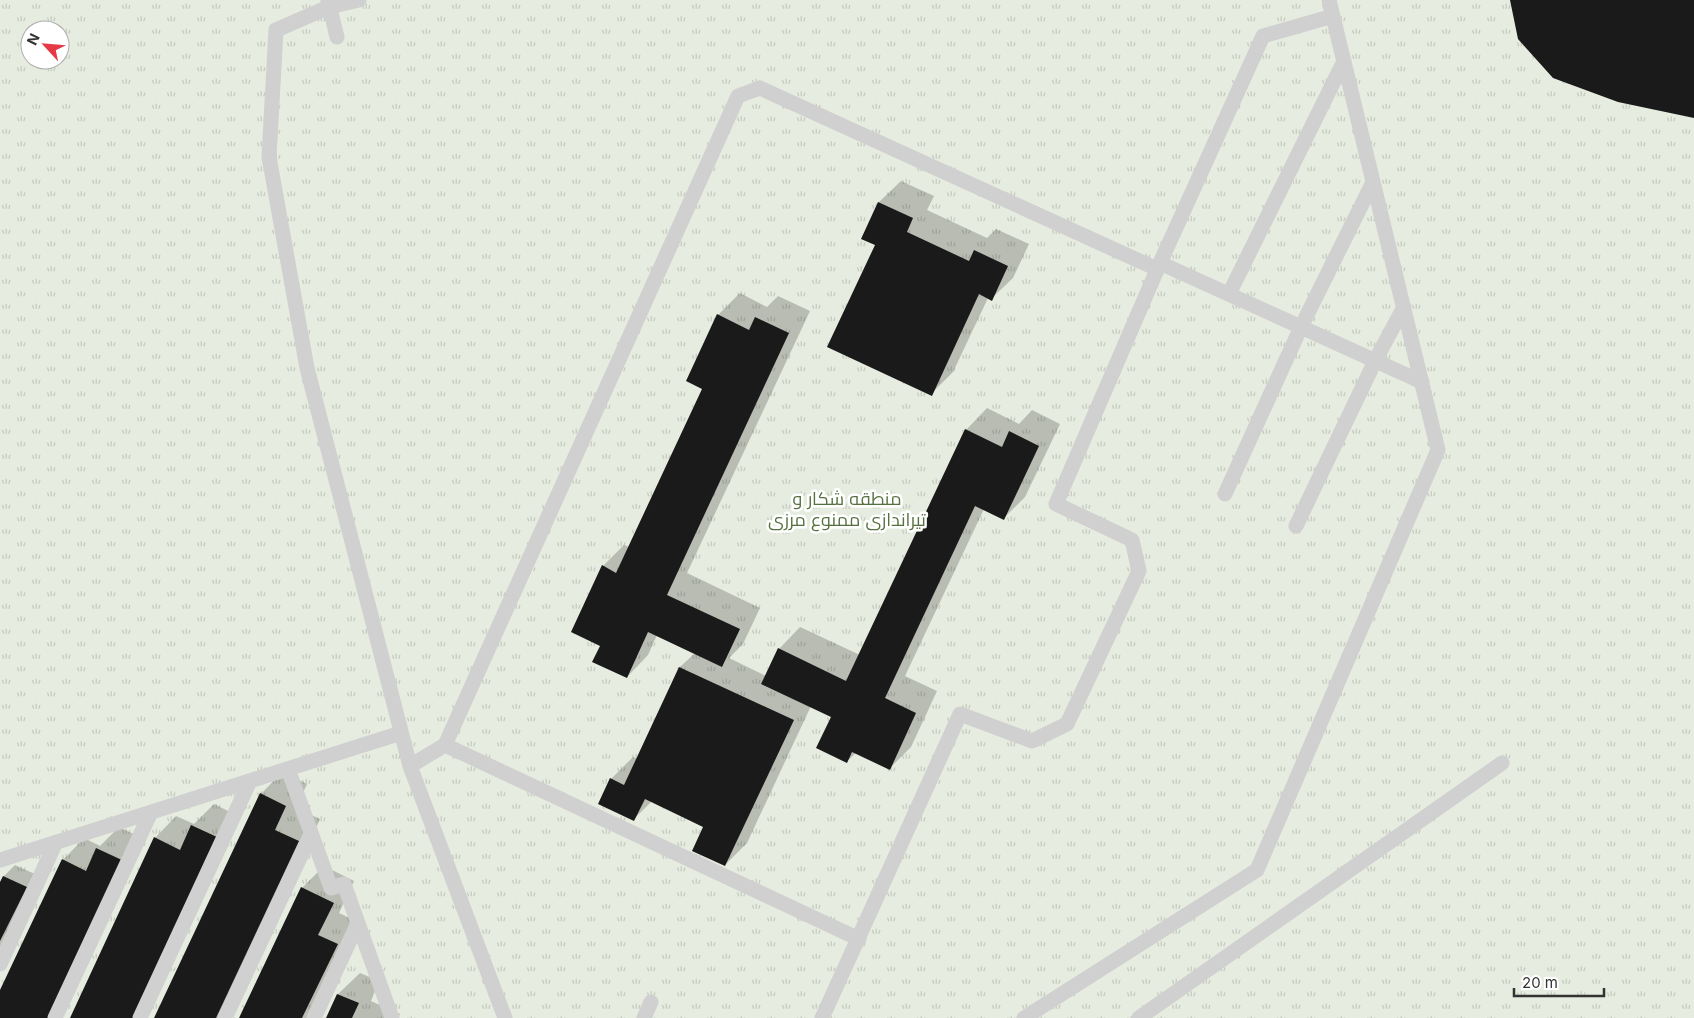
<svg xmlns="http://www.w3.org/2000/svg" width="1694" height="1018" viewBox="0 0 1694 1018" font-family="Inter,Cairo,sans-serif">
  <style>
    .grass { fill: url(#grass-tufts); fill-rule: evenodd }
    .shadow { fill: #0003 }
    .building { fill: #1a1a1a }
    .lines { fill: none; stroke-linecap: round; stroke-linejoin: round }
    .service { stroke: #d0d0d0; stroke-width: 15 }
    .labels { text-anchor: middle; stroke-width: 5; stroke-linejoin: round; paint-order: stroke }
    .park-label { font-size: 18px; fill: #56703f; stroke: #fff }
  </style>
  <defs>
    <pattern id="grass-tufts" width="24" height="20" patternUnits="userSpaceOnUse" patternTransform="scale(1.25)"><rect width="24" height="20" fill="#e6ecdf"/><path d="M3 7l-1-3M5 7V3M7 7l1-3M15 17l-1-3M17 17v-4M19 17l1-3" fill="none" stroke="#c6cbc0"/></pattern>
  </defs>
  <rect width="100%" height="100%" fill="#fff"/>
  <!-- grass -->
  <path class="grass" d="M0,0H1694V1018H0ZM30,30H60V60H30Z"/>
  <!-- shadow -->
  <path class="shadow" d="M901,181L934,196L927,210L987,238L996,229L1029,244L1013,278L991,299L988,298L953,372L931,394L876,245L863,238L879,202Z
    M740,293L767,307L778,296L810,311L687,573L760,608L743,644L729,658L766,676L779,649L800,627L860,655L966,430L987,408L1019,424L1032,410L1060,424L1025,497L1004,518L984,509L905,676L937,691L911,747L890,768L856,753L847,761L833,716L811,706L747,843L725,865L705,826L652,801L633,820L611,779L633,757L637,759L680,667L695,653L657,635L648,655L627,677L601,645L603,566L624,545L629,547L704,388L718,315Z
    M282,772L307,784L296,808L320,819L227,1018H156L261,794Z
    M214,804L238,816L71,1018L155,838L176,816L194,824Z
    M119,827L144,839L0,1018V993L63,860L84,838L100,846Z
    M15,865L37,875L0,950V885L4,876Z
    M324,866L354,881L339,913L358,922L313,1018H241L302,888Z
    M360,973L379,981L371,1001L400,1014L398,1018H327L338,994Z"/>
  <!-- building -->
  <path class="building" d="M1510,0H1694V118L1618,102L1553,78L1518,39Z
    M878,202L913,218L907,232L969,261L974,250L1008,266L992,301L979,294L932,396L827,347L875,245L861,239Z
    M717,314L749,330L755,317L789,333L667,595L740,629L722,667L648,632L627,678L592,662L600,646L571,632L602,565L616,573L702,389L686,381Z
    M965,429L1002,447L1009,431L1039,446L1004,520L975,506L885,698L916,713L890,770L852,752L847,763L816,748L831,717L761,684L778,648L846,681Z
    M679,667L794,720L725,866L692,851L703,827L645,799L634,821L598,804L610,778L624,785Z
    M260,793L286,806L275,830L299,841L216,1018H154Z
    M191,825L217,837L134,1018H70L154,837L180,850Z
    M96,848L124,861L50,1018H0V990L62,859L86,871Z
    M3,876L27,887L0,941V882Z
    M301,887L334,903L318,935L338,944L302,1018H239Z
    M337,994L359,1003L352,1018H326Z"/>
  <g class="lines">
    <!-- service -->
    <path class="service" d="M328,0L337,37
      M359,0L329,7L276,30L269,157L307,368L410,766L505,1018
      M1160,263L1422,382
      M1229,294L1344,61
      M1225,494L1301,327L1373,182
      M1296,526L1375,361L1404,307
      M445,745L859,939
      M410,766L445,745L738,96L760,88L1157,269
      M288,769L331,888L344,884L392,1018
      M0,860L401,733
      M0,964L56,842
      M55,1018L151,812
      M140,1018L250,781
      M225,1018L311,834
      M314,1018L358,923
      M644,1018L651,1002
      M822,1018L960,714L1032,741L1067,724L1139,571L1132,540L1056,504L1160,263L1263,36L1333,16
      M1024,1018L1257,870L1438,450L1329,0
      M1139,1018L1502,763"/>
  </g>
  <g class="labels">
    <!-- park labels -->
    <g class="park-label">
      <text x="847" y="505">منطقه شکار و<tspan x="847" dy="21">تیراندازی ممنوع مرزی</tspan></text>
    </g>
  </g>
  <!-- north arrow -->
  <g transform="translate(45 45) rotate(296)"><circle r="24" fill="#ffffff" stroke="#adadad"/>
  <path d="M0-4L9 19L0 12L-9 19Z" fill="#e63946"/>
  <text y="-8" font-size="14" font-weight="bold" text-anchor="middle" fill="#333333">N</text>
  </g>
  <!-- scale -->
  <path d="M1514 988v8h90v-8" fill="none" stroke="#333333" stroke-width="2.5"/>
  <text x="1522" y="988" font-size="15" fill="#333333" stroke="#ffffff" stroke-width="4" paint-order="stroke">20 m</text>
</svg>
